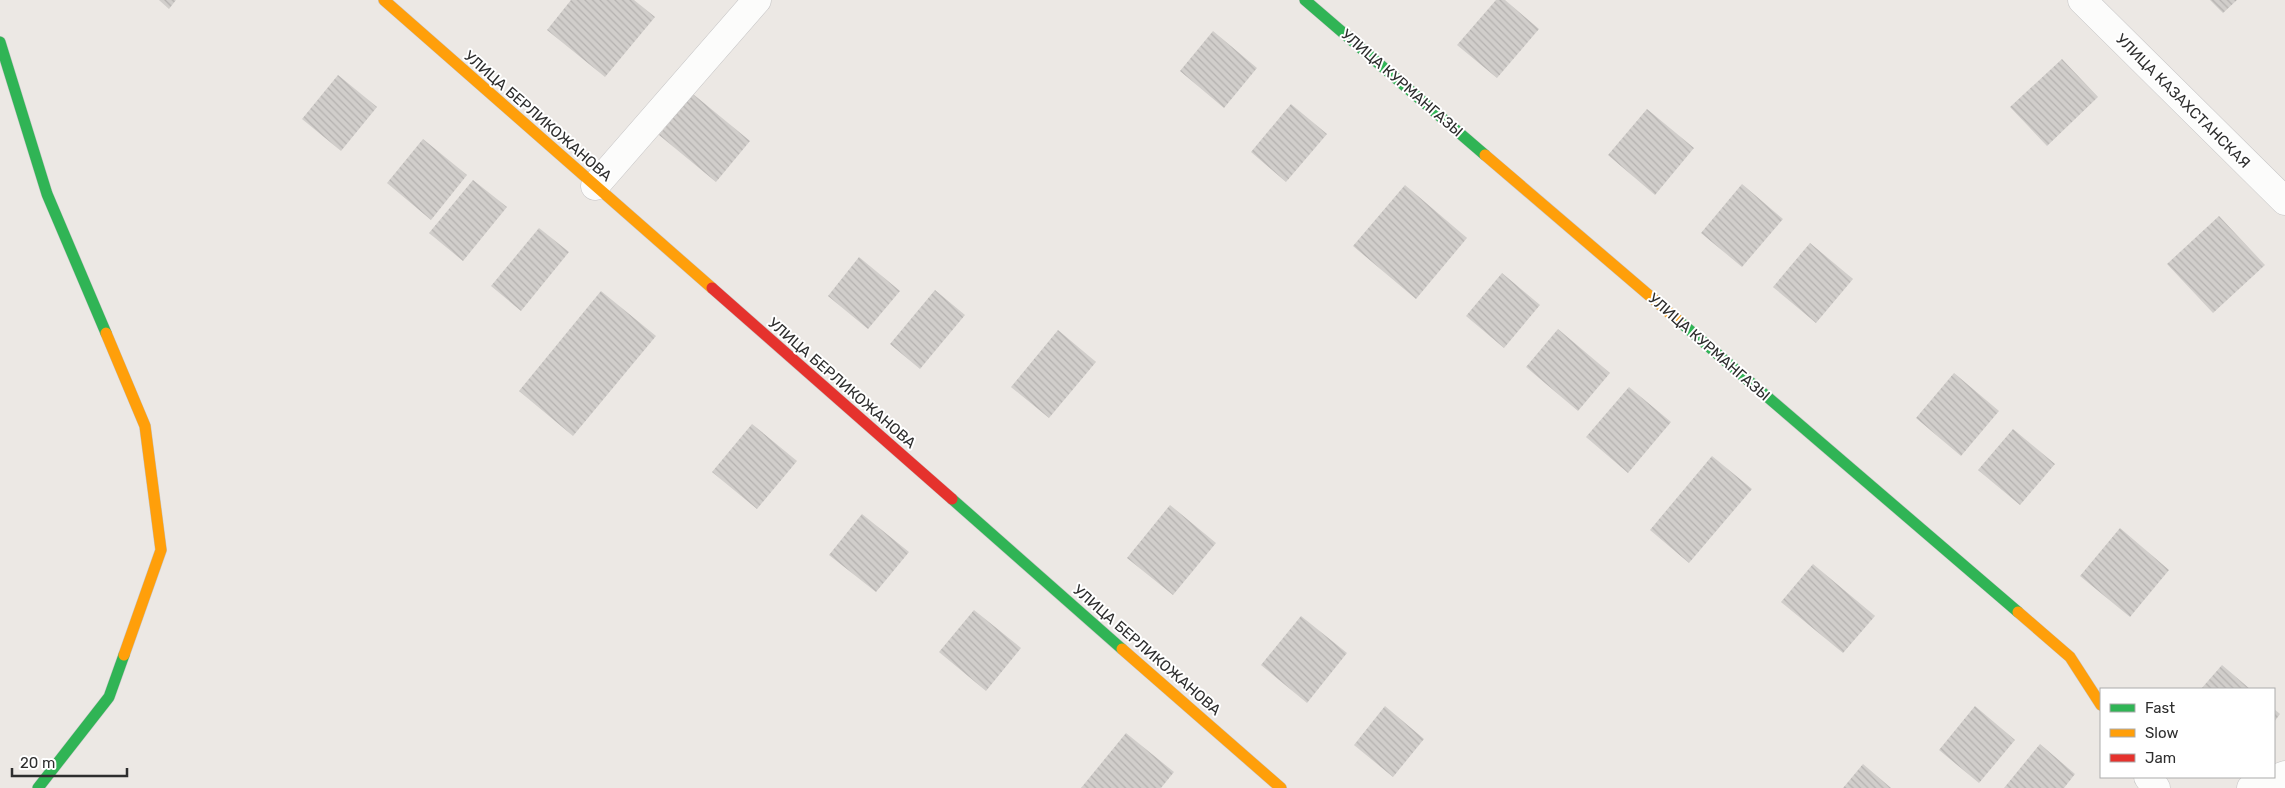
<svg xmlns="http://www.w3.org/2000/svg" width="2285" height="788" viewBox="0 0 2285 788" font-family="Rubik,sans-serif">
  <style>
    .building { fill: url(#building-back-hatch) }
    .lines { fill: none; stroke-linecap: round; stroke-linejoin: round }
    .street-casing { stroke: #c5c4c5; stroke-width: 29 }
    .fast-casing { stroke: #c5c4c5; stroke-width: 12 }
    .slow-casing { stroke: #c5c4c5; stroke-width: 12 }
    .jam-casing { stroke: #c5c4c5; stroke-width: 12 }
    .street { stroke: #fcfcfb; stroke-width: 28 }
    .fast { stroke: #30b455; stroke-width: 11 }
    .slow { stroke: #ff9f0a; stroke-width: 11 }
    .jam { stroke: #e5322d; stroke-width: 11 }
    .labels { text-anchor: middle; stroke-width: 4; stroke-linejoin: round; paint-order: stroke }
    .street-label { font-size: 15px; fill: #2e2e2e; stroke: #fff }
  </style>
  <defs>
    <pattern id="building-back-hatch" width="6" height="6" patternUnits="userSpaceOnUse" patternTransform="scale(1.25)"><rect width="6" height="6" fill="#d1cecb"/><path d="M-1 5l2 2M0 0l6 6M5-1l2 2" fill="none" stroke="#b4b1af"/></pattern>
  </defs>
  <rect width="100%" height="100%" fill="#ece8e4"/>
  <!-- building -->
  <path class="building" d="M159,0H176L169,9Z
    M571,0H634L655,17L605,77L547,30Z
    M1496,0H1505L1539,29L1497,78L1457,45Z
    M2210,0H2237L2223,13Z
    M1213,31L1257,68L1224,108L1180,71Z
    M2062,59L2098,97L2047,146L2010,107Z
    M338,75L377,107L341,151L302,119Z
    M693,94L750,141L716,182L659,135Z
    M1291,104L1327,134L1286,182L1251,152Z
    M1647,109L1694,148L1655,195L1608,155Z
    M423,139L467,175L431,220L387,183Z
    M473,180L507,207L463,261L429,233Z
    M1742,184L1783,219L1742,267L1701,233Z
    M1405,185L1467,238L1416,299L1353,246Z
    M2219,216L2265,265L2213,313L2167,264Z
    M539,228L569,252L521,311L491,286Z
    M1810,243L1853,279L1816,323L1773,287Z
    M859,257L900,291L868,329L828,296Z
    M1502,273L1540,305L1504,348L1466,316Z
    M935,290L965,315L920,369L890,344Z
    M601,291L656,336L573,436L519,391Z
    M1558,329L1610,373L1578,411L1526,367Z
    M1058,330L1096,362L1049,418L1011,387Z
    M1954,373L1999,411L1961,456L1916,418Z
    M1629,387L1671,422L1628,473L1586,437Z
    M752,424L797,461L757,509L712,472Z
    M2013,429L2055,464L2020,505L1978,470Z
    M1712,456L1752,489L1689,563L1650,530Z
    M1170,505L1216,543L1173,595L1127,558Z
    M862,514L909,552L876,592L829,555Z
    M2120,528L2169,570L2130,617L2080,576Z
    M1813,564L1875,616L1843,653L1781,602Z
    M974,610L1021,648L986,691L939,652Z
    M1301,616L1347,653L1307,703L1261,665Z
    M2222,665L2250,689H2201Z
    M1385,706L1424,739L1393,777L1354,745Z
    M1975,706L2015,740L1979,783L1939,750Z
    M2274,709L2280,714L2274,722Z
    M1126,733L1174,772L1161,788H1081Z
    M2040,744L2075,774L2064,788H2004Z
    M1863,764L1891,788H1843Z"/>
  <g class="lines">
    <defs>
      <path id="street" d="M2082,0L2285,201
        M595,186L757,0
        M2148,777L2156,788
        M2251,788L2285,775"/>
      <path id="fast" d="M1305,0L1485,155
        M0,42L47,194L106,333
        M1679,321L2018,612
        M952,499L1122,649
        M38,788L109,697L124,655"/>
      <path id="slow" d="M384,0L712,288
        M1485,155L1679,321
        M106,333L145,426L161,550L124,655
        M2018,612L2070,657L2101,705
        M1122,649L1281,788"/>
      <path id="jam" d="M712,288L952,499"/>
    </defs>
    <!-- street casing -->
    <use href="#street" class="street-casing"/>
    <!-- fast casing -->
    <use href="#fast" class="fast-casing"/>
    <!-- slow casing -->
    <use href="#slow" class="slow-casing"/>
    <!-- jam casing -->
    <use href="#jam" class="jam-casing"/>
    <!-- street -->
    <use href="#street" class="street"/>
    <!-- fast -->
    <use href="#fast" class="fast"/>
    <!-- slow -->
    <use href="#slow" class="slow"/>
    <!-- jam -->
    <use href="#jam" class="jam"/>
  </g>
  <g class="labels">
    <!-- street labels -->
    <g class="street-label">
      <text transform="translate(1402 83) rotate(41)" y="5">УЛИЦА КУРМАНГАЗЫ</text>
      <text transform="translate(2183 101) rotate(45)" y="5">УЛИЦА КАЗАХСТАНСКАЯ</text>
      <text transform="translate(538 116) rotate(41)" y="5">УЛИЦА БЕРЛИКОЖАНОВА</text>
      <text transform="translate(1709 347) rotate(41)" y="5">УЛИЦА КУРМАНГАЗЫ</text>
      <text transform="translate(842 383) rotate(41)" y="5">УЛИЦА БЕРЛИКОЖАНОВА</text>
      <text transform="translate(1147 650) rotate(41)" y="5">УЛИЦА БЕРЛИКОЖАНОВА</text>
    </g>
  </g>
  <!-- legend -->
  <rect x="2100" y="688" width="175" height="90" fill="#ffffff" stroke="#ababab"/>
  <rect x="2110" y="704" width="25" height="8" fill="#30b455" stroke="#ababab"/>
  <text x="2145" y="713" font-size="15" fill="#2e2e2e">Fast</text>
  <rect x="2110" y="729" width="25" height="8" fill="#ff9f0a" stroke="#ababab"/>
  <text x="2145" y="738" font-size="15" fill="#2e2e2e">Slow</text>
  <rect x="2110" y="754" width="25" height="8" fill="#e5322d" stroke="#ababab"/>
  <text x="2145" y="763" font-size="15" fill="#2e2e2e">Jam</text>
  <!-- scale -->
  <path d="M12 768v8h115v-8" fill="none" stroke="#2e2e2e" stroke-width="2.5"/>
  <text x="20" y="768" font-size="15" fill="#2e2e2e" stroke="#ffffff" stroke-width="4" paint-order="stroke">20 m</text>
</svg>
